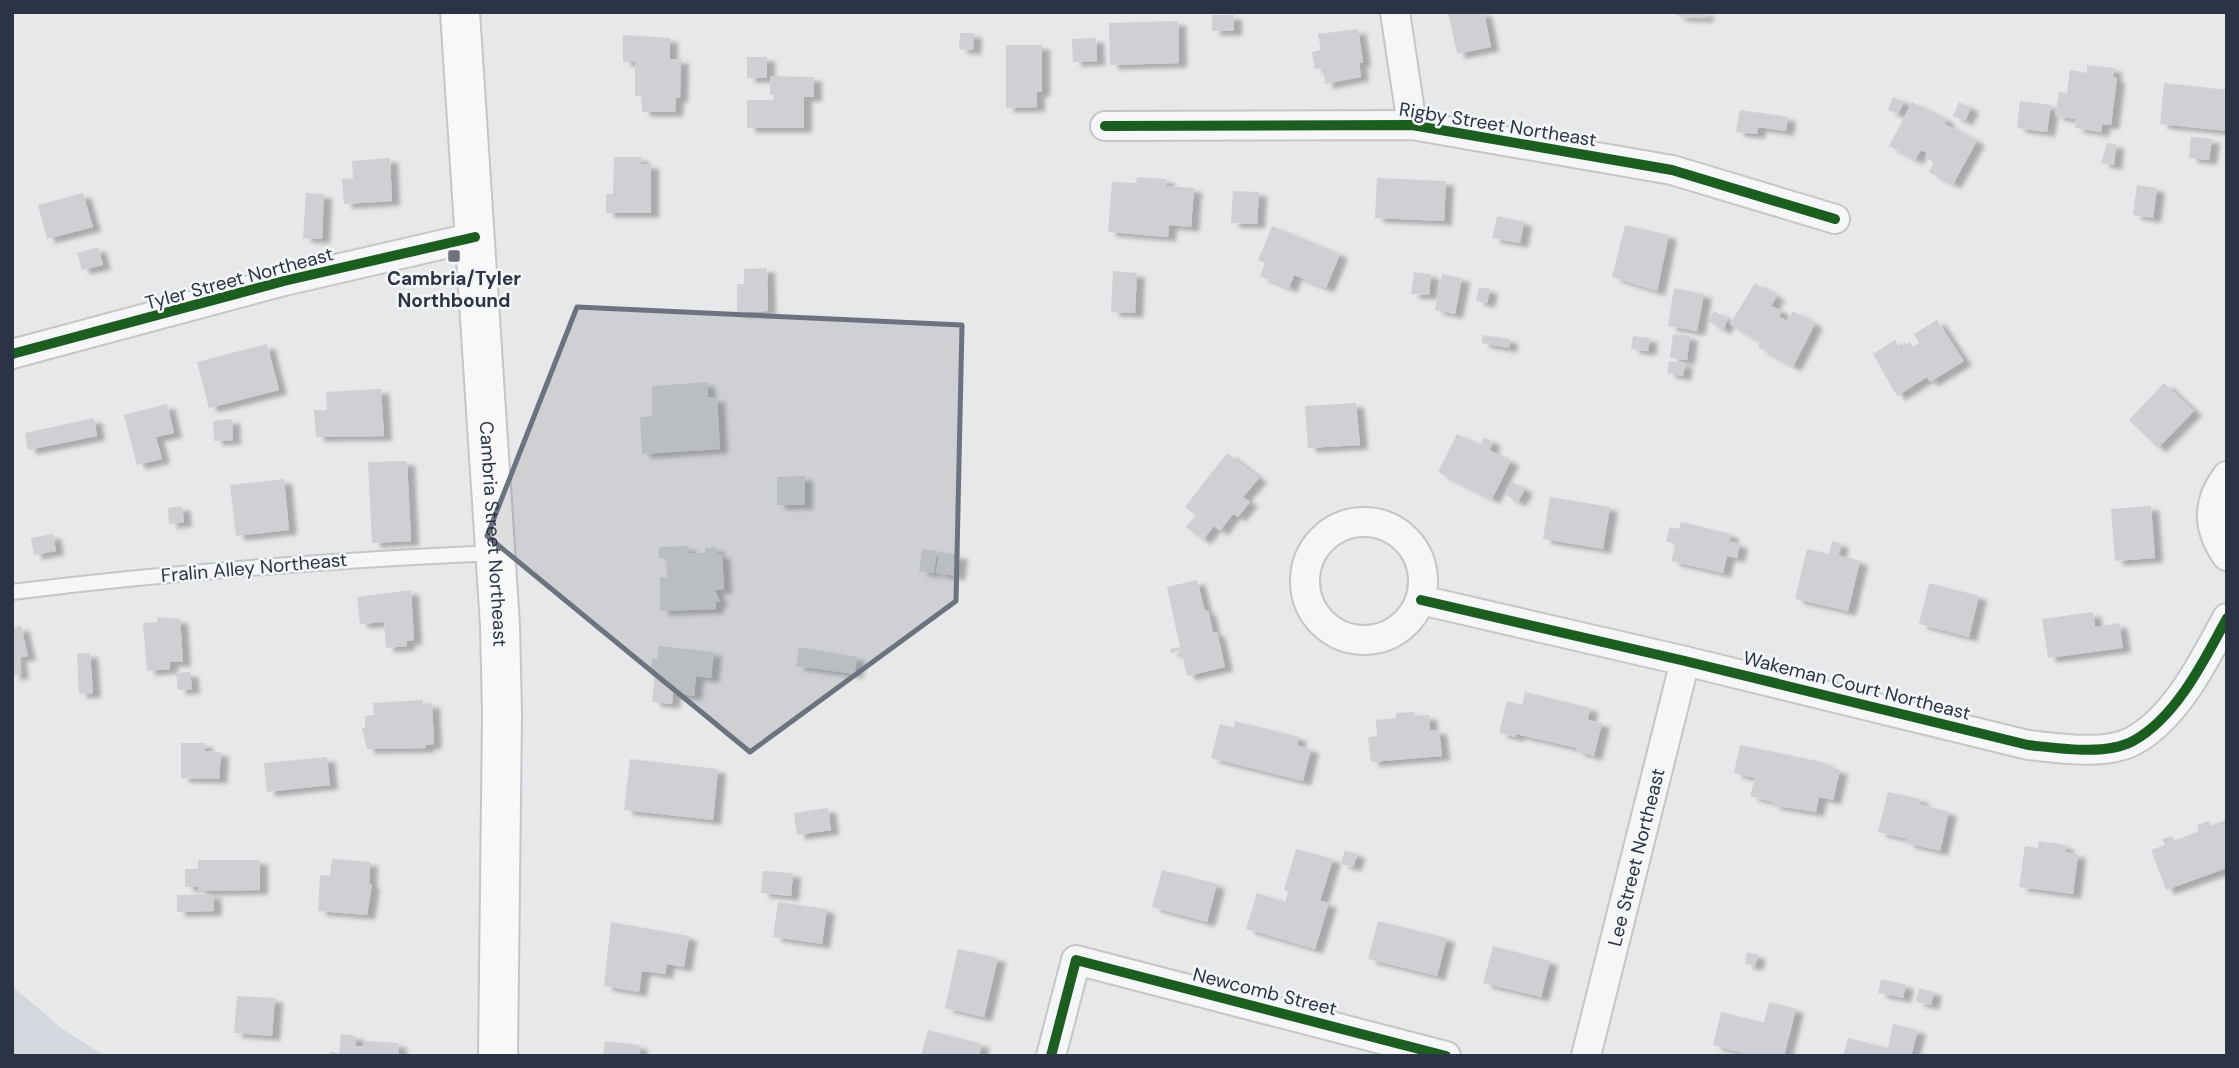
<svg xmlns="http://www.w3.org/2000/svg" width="2239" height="1068" viewBox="0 0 2239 1068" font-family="'DM Sans',sans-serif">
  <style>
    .built { fill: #d4d7dd }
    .building { fill: #ced0d3; filter: url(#shadow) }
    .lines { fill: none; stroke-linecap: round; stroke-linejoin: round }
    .service-casing { stroke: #c4c6c8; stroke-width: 18 }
    .minor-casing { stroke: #c4c6c8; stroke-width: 32 }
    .secondary-casing { stroke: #c4c6c8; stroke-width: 42 }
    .service { stroke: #f5f6f7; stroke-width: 14 }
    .minor { stroke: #f5f6f7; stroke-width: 28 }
    .secondary { stroke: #f8f8f8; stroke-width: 38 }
    .cycleway-casing { stroke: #f4f6f9; stroke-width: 15 }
    .cycleway { stroke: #1b5e20; stroke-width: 10 }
    .marked { fill: #6c737f; fill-opacity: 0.2; stroke: #6c737f; stroke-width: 5; stroke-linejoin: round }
    .poi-dot { fill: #6c737f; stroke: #f4f6f9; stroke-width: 2.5 }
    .labels { text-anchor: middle; stroke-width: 5; stroke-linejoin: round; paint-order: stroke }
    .street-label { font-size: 19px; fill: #2b3445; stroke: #f4f6f9 }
    .poi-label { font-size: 19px; font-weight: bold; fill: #2b3445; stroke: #f4f6f9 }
  </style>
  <defs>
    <filter id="shadow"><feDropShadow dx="8" dy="4.5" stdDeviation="2" flood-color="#0004"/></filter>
  </defs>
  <rect width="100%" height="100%" fill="#e6e8ea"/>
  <!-- built -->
  <path class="built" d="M12,986L61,1028L105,1056H12Z"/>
  <!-- building -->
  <path class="building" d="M1448,12H1484L1491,47L1457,54Z
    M1672,12H1706L1705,18L1681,17Z
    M1212,15H1234V31H1212Z
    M1178,21L1179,63L1110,65L1109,23Z
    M1358,29L1363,62L1359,63L1361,77L1325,84L1323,68L1315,69L1312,52L1321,50L1318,34Z
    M960,33H974L973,50L959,49Z
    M623,35L670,38V59H681L680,98H676L675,112H642V96H635V62H623Z
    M1096,38L1097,61L1073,62L1072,39Z
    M1006,45H1042V92H1037V107L1006,108Z
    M747,57H767V78H747Z
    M2087,65L2114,68L2113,77L2117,78L2111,125L2102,124L2101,132L2075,128L2076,119L2055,116L2059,92L2067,93L2070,70L2087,73Z
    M770,76L814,77V97H804V128H747V100H774L773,95L770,94Z
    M2164,83L2227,90V131L2160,124Z
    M1893,97L1904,102L1898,114L1888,110Z
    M2020,101L2051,105L2047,132L2017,128Z
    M1912,102L1947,120L1945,124L1977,141L1953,184L1929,172L1934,162L1925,157L1927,153L1921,150L1915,160L1889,146Z
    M1959,102L1971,108L1965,121L1953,116Z
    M1740,110L1788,117L1786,131L1758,127L1757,134L1736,132Z
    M2191,137L2212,139L2209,160L2189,158Z
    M2107,143L2116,144L2114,165L2101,163Z
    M614,157H641V164H651V213H606V194H613Z
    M390,158L392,201L344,204L342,179L353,178L352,161Z
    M1137,177L1167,179L1166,186L1194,188L1191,227L1169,225L1168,237L1108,232L1112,182L1136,183Z
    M1377,178L1446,181L1444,221L1375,218Z
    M2137,185L2157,188L2153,218L2133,215Z
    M1233,191L1259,192L1257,224L1231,223Z
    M83,193L93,227L47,239L38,205Z
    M306,193L324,194L322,239L303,238Z
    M1497,216L1524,222L1520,243L1492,238Z
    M1625,225L1669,235L1657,291L1612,277Z
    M1272,226L1340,254L1326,288L1294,275L1289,288L1260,276L1265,263L1258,260Z
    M98,247L103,265L82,270L77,253Z
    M767,268L768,311L737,312V284H744V269Z
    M1113,271L1137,273L1135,313L1111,312Z
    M1414,272L1431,274L1429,295L1411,294Z
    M1442,274L1462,278L1455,314L1435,310Z
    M1755,283L1777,296L1771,306L1782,311L1779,316L1787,321L1793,311L1815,324L1793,367L1758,347L1760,342L1730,324Z
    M1479,287L1490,289L1487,303L1476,301Z
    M1674,288L1704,294L1697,331L1668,326Z
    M1714,311L1728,319L1723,330L1708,321Z
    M1937,320L1964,361L1930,382L1927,377L1897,396L1873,354L1895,340L1900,348L1910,342L1913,347L1919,343L1914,334Z
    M1673,334L1690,336L1687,360L1670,358Z
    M1483,335L1510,339L1509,348L1481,343Z
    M1633,336L1650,338L1648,351L1631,349Z
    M267,344L279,390L209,408L197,362Z
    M1669,361L1685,363L1683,376L1667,373Z
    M707,382L708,397L717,398L720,449L642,454L640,417L652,416V386Z
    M2164,383L2194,411L2158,448L2129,420Z
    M381,389L384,436L316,437L314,410H327L326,392Z
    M1356,403L1360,445L1308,448L1305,406Z
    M167,404L174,433L156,437L162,459L137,465L124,415Z
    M94,418L97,436L28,450L25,433Z
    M232,419L233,440L214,441L213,421Z
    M1457,434L1480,445L1484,437L1493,442L1489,450L1511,461L1492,499L1438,472Z
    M1227,453L1259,478L1243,497L1250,502L1238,517L1233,514L1220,531L1214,526L1203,540L1186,527L1196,515L1185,507Z
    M407,461L411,541L372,543L368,462Z
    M805,476V505H777V477Z
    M284,479L289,530L236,536L230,485Z
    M1512,482L1525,489L1518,502L1505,495Z
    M1550,497L1610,507L1603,549L1543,539Z
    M182,506L184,522L169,524L168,508Z
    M2151,506L2155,558L2115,561L2111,509Z
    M1681,522L1731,534L1729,541L1740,544L1737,558L1727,556L1723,573L1671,561L1676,544L1666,541L1670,527L1679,529Z
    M53,534L56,551L34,555L31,538Z
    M1832,541L1841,543L1838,555L1860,561L1848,611L1795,599L1807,549L1829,554Z
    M688,546V553H705V548L716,547L717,554H722L724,589L715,590L720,602H716V609L660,611V577H667L666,558H659V547Z
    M922,549L937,551L934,573L919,571Z
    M939,552L960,555L957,576L936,573Z
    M1197,580L1205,611L1208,610L1213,633L1217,632L1225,667L1187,676L1181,650L1171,653L1170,649L1180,647L1167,587Z
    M1929,583L1979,596L1969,637L1919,624Z
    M411,590L414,640L407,641V646L386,648L384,622L360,624L357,597Z
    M2093,612L2095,627L2119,623L2123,648L2048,658L2042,619Z
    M157,617L180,619L183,662H170V669L147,671L143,623L157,622Z
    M21,626L28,656L18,657L21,674L12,676V628Z
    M659,646L714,652L711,678L696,676L694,696L673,693L672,704L652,702L655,674H650L652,659H657Z
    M799,647L857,657L855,674L796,666Z
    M90,653L93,693L79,694L77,654Z
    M190,672L192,689L178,690L176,673Z
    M1525,692L1590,708L1588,720L1602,723L1594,756L1576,751L1577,748L1516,734V737L1499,733L1507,701L1522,705Z
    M423,700V704L432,703L434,744L426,745V748L367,749L362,728H365V716L374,715L373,703Z
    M1414,712L1415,716L1429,715L1430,730H1439L1442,756L1371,762L1368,737L1377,736L1376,720L1396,718V713Z
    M1235,721L1299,737L1297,745L1311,749L1303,781L1211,758L1220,724L1234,728Z
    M181,743H205V751L221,752L219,779L181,778Z
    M1740,745L1826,763L1825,766L1840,770L1833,800L1819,797L1816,812L1772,805L1773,802L1750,796L1755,778L1734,773Z
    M327,757L330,785L267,792L264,763Z
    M630,759L718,769L713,820L624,810Z
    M1888,792L1921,799L1919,804L1949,812L1940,851L1906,843L1907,839L1878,832Z
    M828,808L831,830L797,835L794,813Z
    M2225,820L2227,868L2166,890L2151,850L2165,845L2162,839L2172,836L2174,841L2199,831L2197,825L2209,821L2211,826Z
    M2039,841L2066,845L2065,852L2078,854L2073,894L2019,887L2025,846L2038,848Z
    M1296,849L1333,859L1320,901L1329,903L1315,949L1246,929L1257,893L1285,902L1288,892L1284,890Z
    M1345,850L1358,854L1353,867L1341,864Z
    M332,859L370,862L369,884H372L367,915L318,911L320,875L330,876Z
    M198,860H260V890L198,891L199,887H185V869H198Z
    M1162,870L1217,884L1207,922L1152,907Z
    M763,871L793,873L791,896L761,893Z
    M213,894L214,911L177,912V895Z
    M778,902L827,909L822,944L773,937Z
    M1378,921L1447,938L1437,976L1368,959Z
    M611,922L689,936L684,967L667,964L665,974L642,971L639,992L604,986Z
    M1493,946L1550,961L1541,997L1483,983Z
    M958,949L998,958L984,1017L945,1008Z
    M1747,952L1758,955L1755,966L1745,964Z
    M1881,979L1906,985L1903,998L1878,993Z
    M1919,988L1934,992L1931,1005L1916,1002Z
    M237,996L275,998L272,1036L234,1033Z
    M1769,1002L1796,1009L1784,1056H1753L1713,1045L1721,1012L1764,1023Z
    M1893,1024L1918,1030L1911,1056H1843L1848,1038L1888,1048Z
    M928,1030L982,1044L979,1056H921Z
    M341,1034L356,1036V1046H364V1041L399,1043L398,1056H330V1052L339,1053Z
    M605,1041L640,1045L639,1056H603Z"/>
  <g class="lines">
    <defs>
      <path id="service" d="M12,592C173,572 334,560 496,553"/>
      <g id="minor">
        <path d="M1395,12L1412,125"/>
        <path d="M1105,126L1412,125L1672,170L1835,219"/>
        <path d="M12,354L284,281L475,237"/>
        <path d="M2227,476C2207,502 2207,528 2227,556"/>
        <circle cx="1364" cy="581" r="59"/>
        <path d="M1421,600L1685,661L2028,745C2058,748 2105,756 2133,741C2176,718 2205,659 2227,618"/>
        <path d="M1051,1056L1076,960L1446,1056"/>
        <path id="s1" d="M1586,1056L1685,661"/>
      </g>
      <g id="secondary">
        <path id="s2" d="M460,12L500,625L502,714L498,1056"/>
      </g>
    </defs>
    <!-- service casing -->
    <use href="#service" class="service-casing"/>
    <!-- minor casing -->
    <use href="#minor" class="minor-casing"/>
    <!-- secondary casing -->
    <use href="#secondary" class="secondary-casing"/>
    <!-- service -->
    <use href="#service" class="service"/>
    <!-- minor -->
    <use href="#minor" class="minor"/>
    <!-- secondary -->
    <use href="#secondary" class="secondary"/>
    <defs>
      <path id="cycleway" d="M1105,126L1412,125L1672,170L1835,219
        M12,354L284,281L475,237
        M1421,600L1685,661L2028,745C2058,748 2105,756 2133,741C2176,718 2205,659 2227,618
        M1051,1056L1076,960L1446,1056"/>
    </defs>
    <!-- cycleway casing -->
    <use href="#cycleway" class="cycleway-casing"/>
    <!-- cycleway -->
    <use href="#cycleway" class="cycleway"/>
  </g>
  <!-- marked area -->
  <path class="marked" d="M577,307L962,325L956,601L750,752L487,536Z"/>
  <!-- markers -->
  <rect class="poi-dot" x="447" y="249" width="14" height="14" rx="3.5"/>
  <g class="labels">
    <!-- street labels -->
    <g class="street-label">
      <text transform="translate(1498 124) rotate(9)" y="7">Rigby Street Northeast</text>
      <text transform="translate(239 278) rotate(-15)" y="7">Tyler Street Northeast</text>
      <text dy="7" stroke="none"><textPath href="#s2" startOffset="523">Cambria Street Northeast</textPath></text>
      <text transform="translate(254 567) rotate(-5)" y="7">Fralin Alley Northeast</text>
      <text transform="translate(1857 685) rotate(14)" y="7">Wakeman Court Northeast</text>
      <text dy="7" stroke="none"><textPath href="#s1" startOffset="205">Lee Street Northeast</textPath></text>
      <text transform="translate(1265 991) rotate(14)" y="7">Newcomb Street</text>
    </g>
    <!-- poi labels -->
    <g class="poi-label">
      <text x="454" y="285">Cambria/Tyler<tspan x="454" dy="22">Northbound</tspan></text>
    </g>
  </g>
  <!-- border -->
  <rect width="2239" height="1068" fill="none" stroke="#2b3445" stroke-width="28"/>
</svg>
